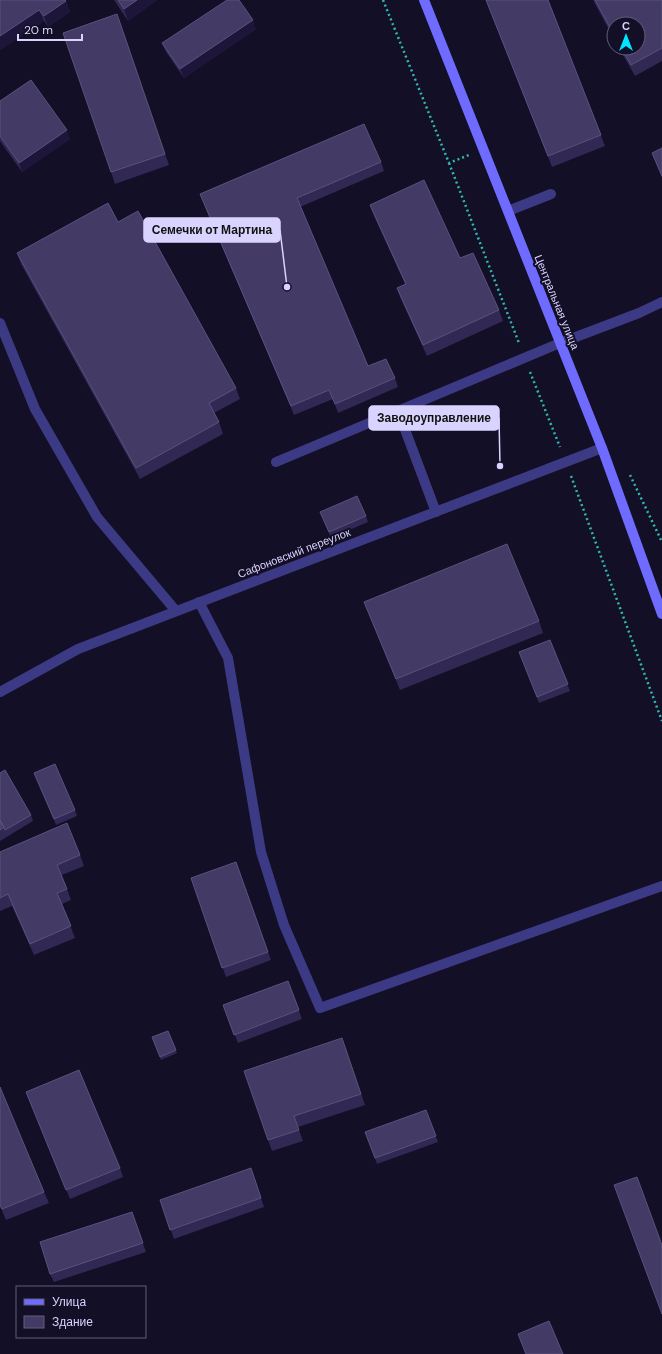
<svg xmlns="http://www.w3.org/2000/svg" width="662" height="1354" viewBox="0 0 662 1354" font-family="'DM Sans',sans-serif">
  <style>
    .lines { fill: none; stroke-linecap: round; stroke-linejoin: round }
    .path { stroke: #2fb8b0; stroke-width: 2.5; stroke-dasharray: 2 3; stroke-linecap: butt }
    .service { stroke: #3d3a85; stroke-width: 10 }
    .minor { stroke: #3d3a85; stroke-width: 10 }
    .secondary { stroke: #6f6bff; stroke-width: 10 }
    .wall { fill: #312854 }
    .shaded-wall { fill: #1d163a }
    .building { fill: #433a66; stroke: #5a527e }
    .labels { text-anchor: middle; stroke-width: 4; stroke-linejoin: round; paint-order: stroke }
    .street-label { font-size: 11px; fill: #d9d4ff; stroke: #130f26 }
    .leader { fill: none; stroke: #d9d4ff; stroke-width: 1.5 }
    .callout-dot { fill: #d9d4ff; stroke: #130f26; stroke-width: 1.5 }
    .callout { fill: #d9d4ff; stroke: #d9d4ff; stroke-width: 1.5 }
    .callout-label { font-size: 12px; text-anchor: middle; font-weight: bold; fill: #111 }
  </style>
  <rect width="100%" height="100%" fill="#130f26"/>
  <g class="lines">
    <!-- path -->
    <path class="path" d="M383,0L449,163L469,155
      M449,163L519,343
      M530,372L560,447
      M630,475L662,542
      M571,476L662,721"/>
    <!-- service -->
    <path class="service" d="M508,211L551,194
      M0,323L35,409L97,517L176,611
      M398,411L436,512
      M276,462L560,343L639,313L662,302
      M199,602L228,658L261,852L284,925L320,1008L662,886"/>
    <!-- minor -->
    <path class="minor" d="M0,692L78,649L602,448"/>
    <!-- secondary -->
    <path class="secondary" d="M424,0L602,448L662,614"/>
  </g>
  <!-- wall -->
  <path class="wall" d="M0,0L66,1L70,12L48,27L44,21L0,50Z
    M114,0H157L128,21Z
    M486,0H548L605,146L552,167Z
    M593,0H662V61L635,76L619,48H638L614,24V39Z
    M117,14L169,165L115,184L111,172Z
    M256,29L184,78L166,52L162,43Z
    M0,101L70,139L22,172L0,141Z
    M662,148V178L652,153Z
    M381,162L384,171L300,207L368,366L395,378L398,387L338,413L333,399L294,415L203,202L200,194Z
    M370,205L460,258L499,310L503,321L427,356L401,299L397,288L405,284L374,216Z
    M118,222L236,388L240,399L214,413L219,422L223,434L140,479L21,264L17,253Z
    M320,512L366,516L368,522L331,538Z
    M364,602L539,621L543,633L400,690Z
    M550,640L570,691L539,703L519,652Z
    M0,773L31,815L33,821L0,841Z
    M34,773L75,810L77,816L56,825Z
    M0,852L80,855L84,866L62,875L71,900L62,904L75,938L34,955L12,906L0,911Z
    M236,862L271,960L226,977L191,878Z
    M288,981L302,1019L238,1043L223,1005Z
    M168,1031L177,1053L161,1060L152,1037Z
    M346,1049L365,1105L298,1127L303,1141L272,1151L268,1140Z
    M0,1087L44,1192L49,1203L6,1220L0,1206Z
    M26,1092L120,1168L123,1177L70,1199Z
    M426,1110L438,1142L377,1164L365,1132Z
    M251,1168L264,1207L174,1239L160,1200Z
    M132,1212L146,1252L54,1282L50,1274Z"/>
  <!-- shaded-wall -->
  <path class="shaded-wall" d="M137,0H157L128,21L124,9Z
    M66,1L70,12L48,27L44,16Z
    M39,10L44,21L0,50V36Z
    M253,20L256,29L184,78L180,69Z
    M67,130L70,139L22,172L19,163Z"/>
  <!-- building -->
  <path class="building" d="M0,0H65L66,1L44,16L39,10L0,36Z
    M118,0H137L124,9Z
    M227,0H239L253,20L180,69L162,43Z
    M486,0H548L601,135L548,156Z
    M595,0H662V48L631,65L621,48H638V24H614V35Z
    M117,14L165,154L111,172L63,33Z
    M31,80L67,130L19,163L0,136V101Z
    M364,124L381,162L297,198L368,366L386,359L395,378L335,404L329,390L291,406L200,194Z
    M662,148V176L652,153Z
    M424,180L460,258L473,253L499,310L423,345L397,288L406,284L370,205Z
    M108,203L118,222L138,211L236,388L209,403L219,422L136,468L17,253Z
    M357,496L366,516L329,532L320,512Z
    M507,544L539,621L396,679L364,602Z
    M550,640L568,684L537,697L519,652Z
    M55,764L75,810L54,819L34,773Z
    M5,770L31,815L5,830L0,820V773Z
    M0,820L4,827L0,830Z
    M67,823L80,855L57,865L67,889L57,893L71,926L30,944L8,894L0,898V852Z
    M236,862L268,952L222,968L191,878Z
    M288,981L299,1010L234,1035L223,1005Z
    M168,1031L176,1050L160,1057L152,1037Z
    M342,1038L361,1094L294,1116L299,1130L268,1140L244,1071Z
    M79,1070L120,1168L66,1190L26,1092Z
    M0,1087L44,1192L2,1209L0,1205Z
    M426,1110L436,1136L375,1158L365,1132Z
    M251,1168L261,1198L170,1230L160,1200Z
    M637,1177L662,1245V1314L614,1185Z
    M132,1212L143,1243L50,1274L40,1242Z
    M549,1321L563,1354H526L518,1334Z"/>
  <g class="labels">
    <!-- street labels -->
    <g class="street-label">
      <text transform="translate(557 302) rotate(68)" y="4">Центральная улица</text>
      <text transform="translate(294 553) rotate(-21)" y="4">Сафоновский переулок</text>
    </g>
  </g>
  <!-- callouts -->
  <path class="leader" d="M287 287L280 230M500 466L499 418"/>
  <g class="callout-dot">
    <circle cx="287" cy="287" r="4"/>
    <circle cx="500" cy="466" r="4"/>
  </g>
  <g class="callout">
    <rect x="144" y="218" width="136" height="24" rx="4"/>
    <rect x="369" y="406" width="130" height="24" rx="4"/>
  </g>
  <g class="callout-label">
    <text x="212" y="234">Семечки от Мартина</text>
    <text x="434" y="422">Заводоуправление</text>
  </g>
  <!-- legend -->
  <rect x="16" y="1286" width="130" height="52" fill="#130f26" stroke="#625e7d"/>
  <rect x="24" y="1299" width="20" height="6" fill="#6f6bff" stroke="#625e7d"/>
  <text x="52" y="1306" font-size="12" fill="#d9d4ff">Улица</text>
  <rect x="24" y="1316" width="20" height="12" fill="#433a66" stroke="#625e7d"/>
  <text x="52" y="1326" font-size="12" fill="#d9d4ff">Здание</text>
  <!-- north arrow -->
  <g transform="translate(626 36)"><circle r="19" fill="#130f26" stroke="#625e7d"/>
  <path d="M0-3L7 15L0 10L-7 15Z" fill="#00e5ff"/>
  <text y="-6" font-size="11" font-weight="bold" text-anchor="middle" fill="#d9d4ff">С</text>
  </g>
  <!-- scale -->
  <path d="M18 34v6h64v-6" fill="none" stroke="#d9d4ff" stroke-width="2"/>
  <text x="24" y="34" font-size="12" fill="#d9d4ff" stroke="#130f26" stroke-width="3" paint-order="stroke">20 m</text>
</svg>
